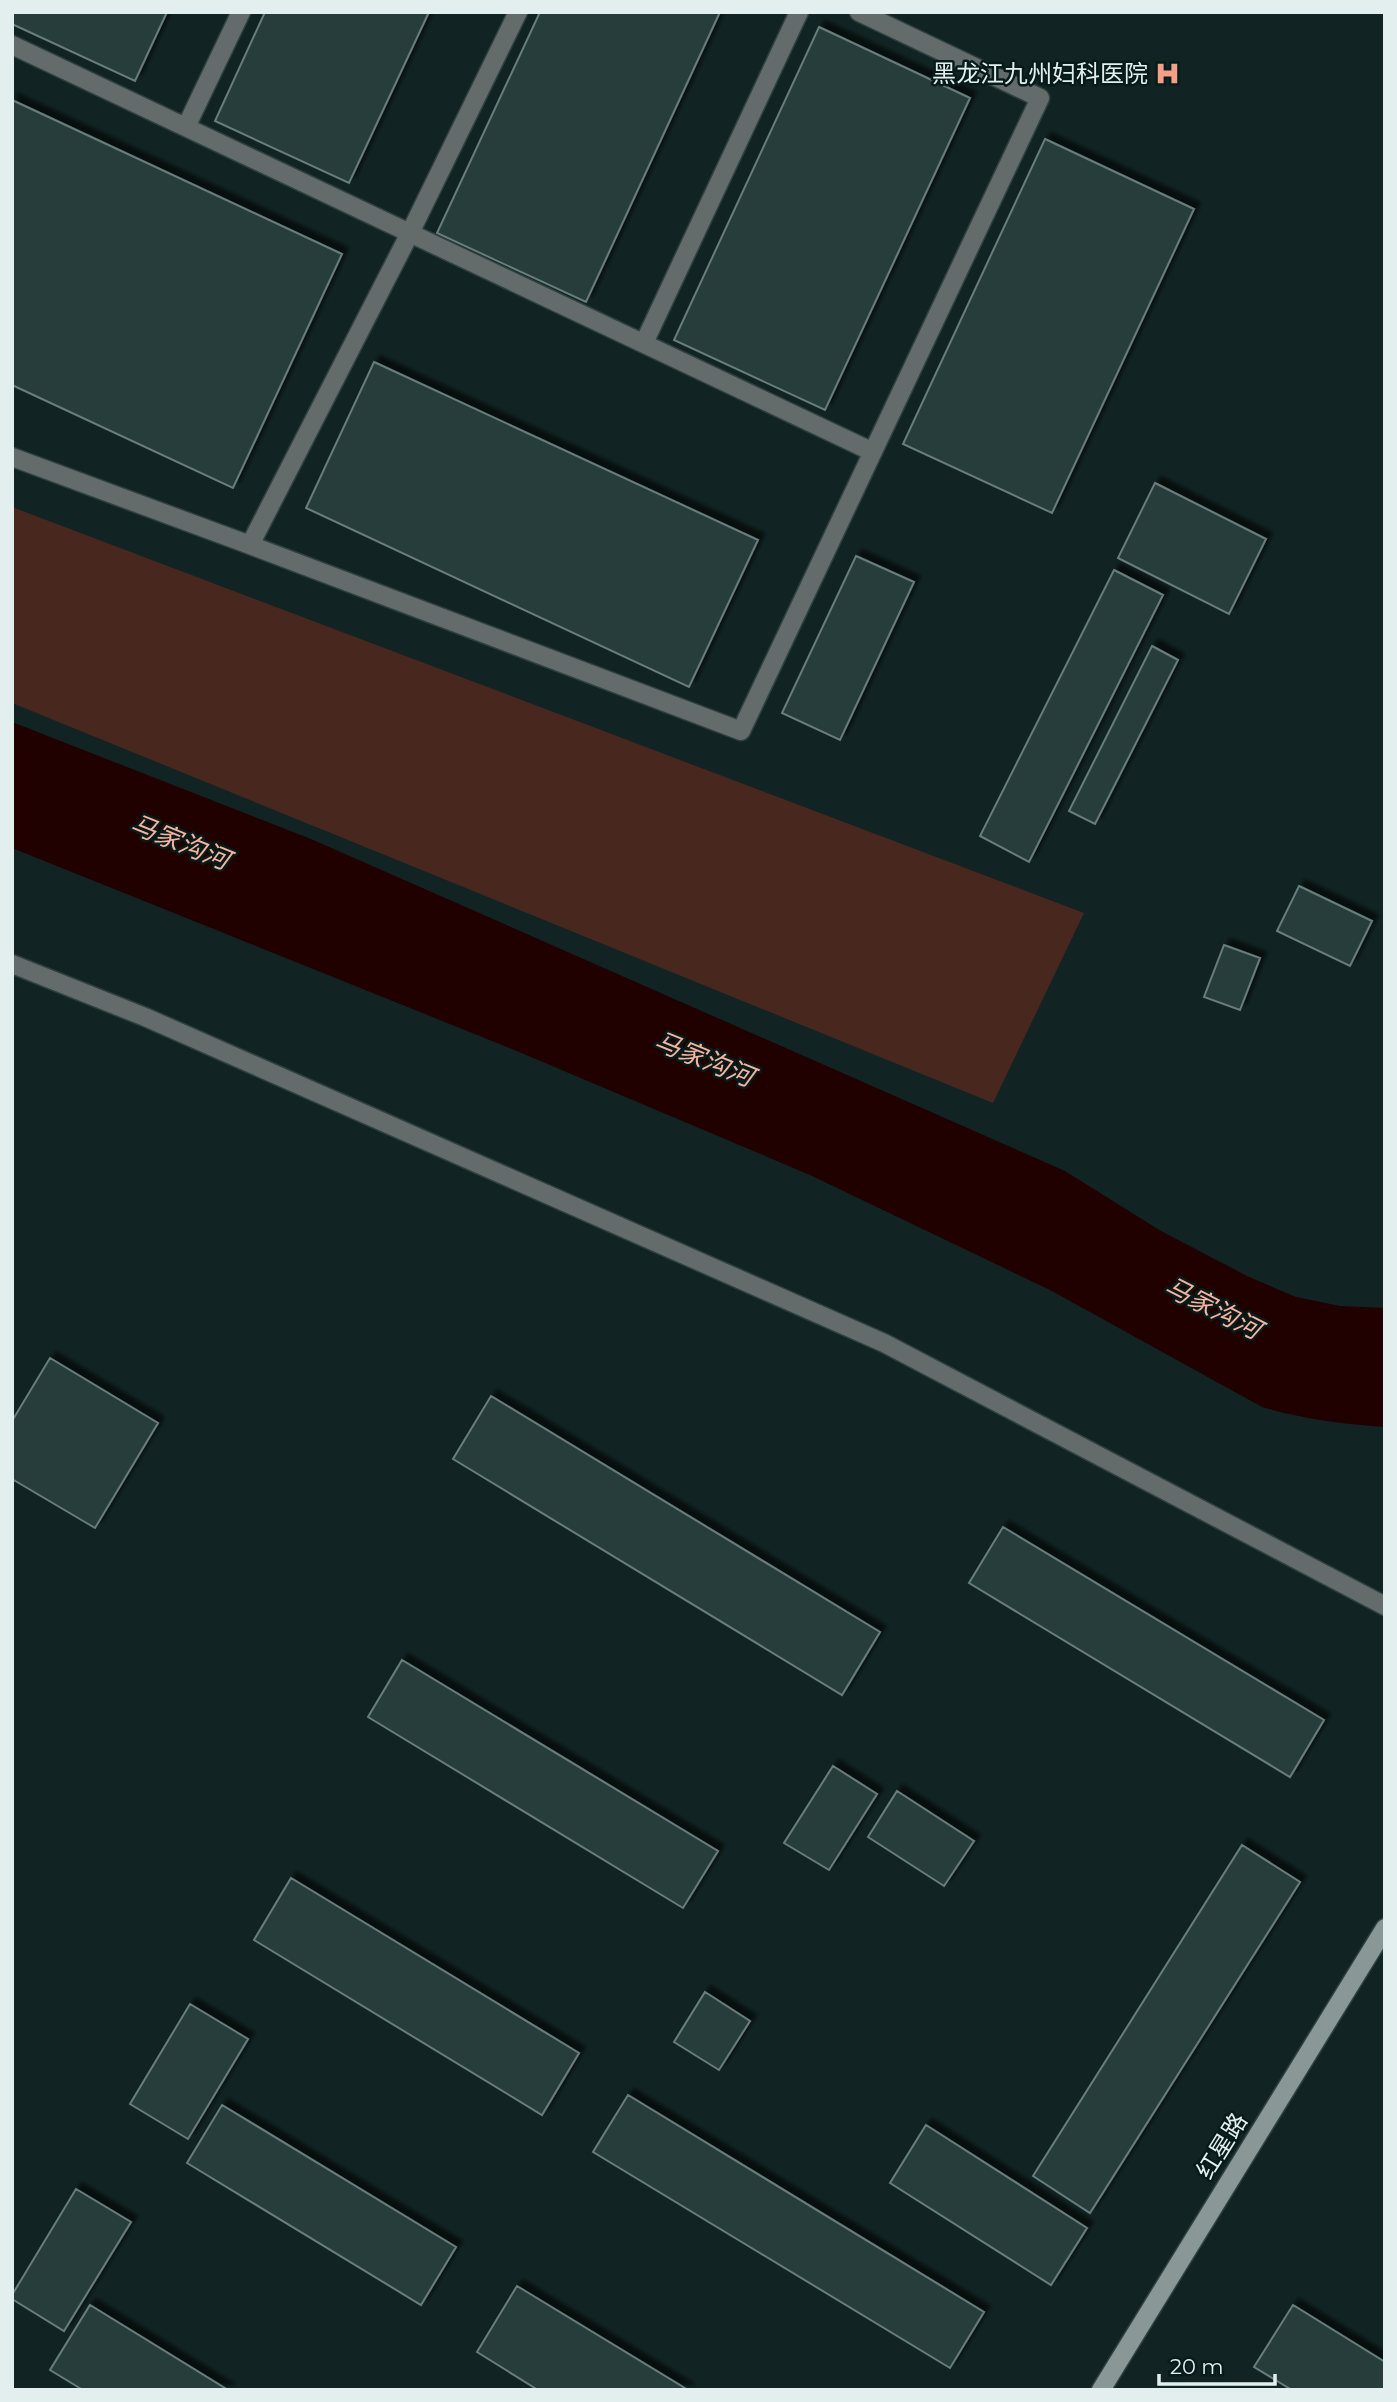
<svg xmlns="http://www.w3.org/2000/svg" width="1397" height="2402" viewBox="0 0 1397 2402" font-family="Montserrat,'Noto Sans SC',sans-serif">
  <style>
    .green { fill: #48271f }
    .water { fill: #200100 }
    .building { fill: #283c3b; stroke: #677d7c; stroke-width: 2; filter: url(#shadow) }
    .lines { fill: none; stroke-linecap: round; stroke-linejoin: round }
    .lane-casing { stroke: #2e403f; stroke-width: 21 }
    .street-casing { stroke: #2e403f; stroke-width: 21 }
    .secondary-casing { stroke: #2e403f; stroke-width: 21 }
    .lane { stroke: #636c6b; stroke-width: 18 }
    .street { stroke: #636c6b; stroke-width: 18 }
    .secondary { stroke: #899897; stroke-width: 18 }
    .labels { text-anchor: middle; stroke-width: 5; stroke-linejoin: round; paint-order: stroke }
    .poi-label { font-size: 24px; fill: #e3efee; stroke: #071b1a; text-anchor: end }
    .street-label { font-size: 24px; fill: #e3efee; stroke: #071b1a }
    .water-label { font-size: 26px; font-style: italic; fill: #fab19e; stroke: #071b1a }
  </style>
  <defs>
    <filter id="shadow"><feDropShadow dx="6" dy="-6" stdDeviation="2" flood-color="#0009"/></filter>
  </defs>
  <rect width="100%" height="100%" fill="#112423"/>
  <!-- green -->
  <path class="green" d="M12,507L1084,913L993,1103L12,703Z"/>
  <!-- water -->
  <path class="water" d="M12,722L311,839L1065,1171L1161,1231L1249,1277L1296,1297L1340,1306L1385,1308V1427C1342,1424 1303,1419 1262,1407L1050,1290L810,1175L512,1049L12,848Z"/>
  <!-- building -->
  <path class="building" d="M12,12H167L135,81L12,24Z
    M265,12H429L349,183L215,121Z
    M540,12H720L586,302L437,233Z
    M819,27L970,98L825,410L674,340Z
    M12,100L342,254L233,488L12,385Z
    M1045,139L1194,209L1052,513L903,444Z
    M374,362L758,540L689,687L306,508Z
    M1155,483L1266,539L1229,614L1118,558Z
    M856,556L914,582L840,740L782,713Z
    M1114,570L1163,595L1029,862L980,836Z
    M1152,646L1178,660L1095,824L1069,811Z
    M1299,886L1372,921L1350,966L1277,931Z
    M1224,945L1260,958L1240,1010L1204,997Z
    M50,1358L158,1423L95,1528L12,1479V1421Z
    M491,1396L880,1632L842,1695L453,1459Z
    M1003,1527L1324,1720L1290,1777L969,1583Z
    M402,1660L718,1851L683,1908L368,1717Z
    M833,1766L877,1794L829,1870L784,1843Z
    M897,1791L974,1841L944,1886L868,1837Z
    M1242,1845L1300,1882L1090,2213L1033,2176Z
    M291,1878L579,2053L542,2115L254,1940Z
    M705,1992L750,2021L719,2070L674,2042Z
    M190,2004L248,2039L188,2139L130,2104Z
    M628,2095L984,2312L950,2368L593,2152Z
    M222,2105L456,2247L421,2305L187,2163Z
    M926,2125L1087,2228L1051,2285L890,2183Z
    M76,2189L131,2222L64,2331L12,2299V2295Z
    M517,2286L688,2390H538L477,2352Z
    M90,2305L228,2390H83L50,2370Z
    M1293,2305L1385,2362V2390H1292L1254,2367Z"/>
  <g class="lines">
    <defs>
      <path id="lane" d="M518,12L410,233L250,545L741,731L1040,98L859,12
        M12,45L873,452
        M186,127L241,12
        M644,343L799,12
        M12,457L250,545"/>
      <path id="street" d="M12,964L145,1017L884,1343L1385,1606"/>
      <path id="secondary" d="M1101,2390L1385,1928"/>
    </defs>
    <!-- lane casing -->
    <use href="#lane" class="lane-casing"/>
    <!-- street casing -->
    <use href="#street" class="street-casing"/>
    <!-- secondary casing -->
    <use href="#secondary" class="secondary-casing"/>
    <!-- lane -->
    <use href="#lane" class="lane"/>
    <!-- street -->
    <use href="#street" class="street"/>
    <!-- secondary -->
    <use href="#secondary" class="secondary"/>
  </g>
  <!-- icons -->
  <defs>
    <symbol id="hospital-bare" viewBox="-9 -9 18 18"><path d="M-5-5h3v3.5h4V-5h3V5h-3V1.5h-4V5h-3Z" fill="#f49e88" stroke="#071b1a" stroke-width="2.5" paint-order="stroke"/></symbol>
  </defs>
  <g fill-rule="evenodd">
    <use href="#hospital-bare" x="1150" y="56" width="35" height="35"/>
  </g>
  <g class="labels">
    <!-- poi labels -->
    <g class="poi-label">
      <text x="1148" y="82">黑龙江九州妇科医院</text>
    </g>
    <!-- street labels -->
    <g class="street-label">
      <text transform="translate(1222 2146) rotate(-58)" y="8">红星路</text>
    </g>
    <!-- water labels -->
    <g class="water-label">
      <text transform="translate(180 842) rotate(22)" y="9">马家沟河</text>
      <text transform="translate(704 1059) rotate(22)" y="9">马家沟河</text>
      <text transform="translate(1213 1308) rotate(27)" y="9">马家沟河</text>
    </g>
  </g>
  <!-- border -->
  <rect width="1397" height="2402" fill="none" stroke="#e3efee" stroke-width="28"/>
  <!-- scale -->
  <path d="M1159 2374v10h116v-10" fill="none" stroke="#e3efee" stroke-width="3.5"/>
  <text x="1170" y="2374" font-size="21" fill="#e3efee" stroke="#071b1a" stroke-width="5" paint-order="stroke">20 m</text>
</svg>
